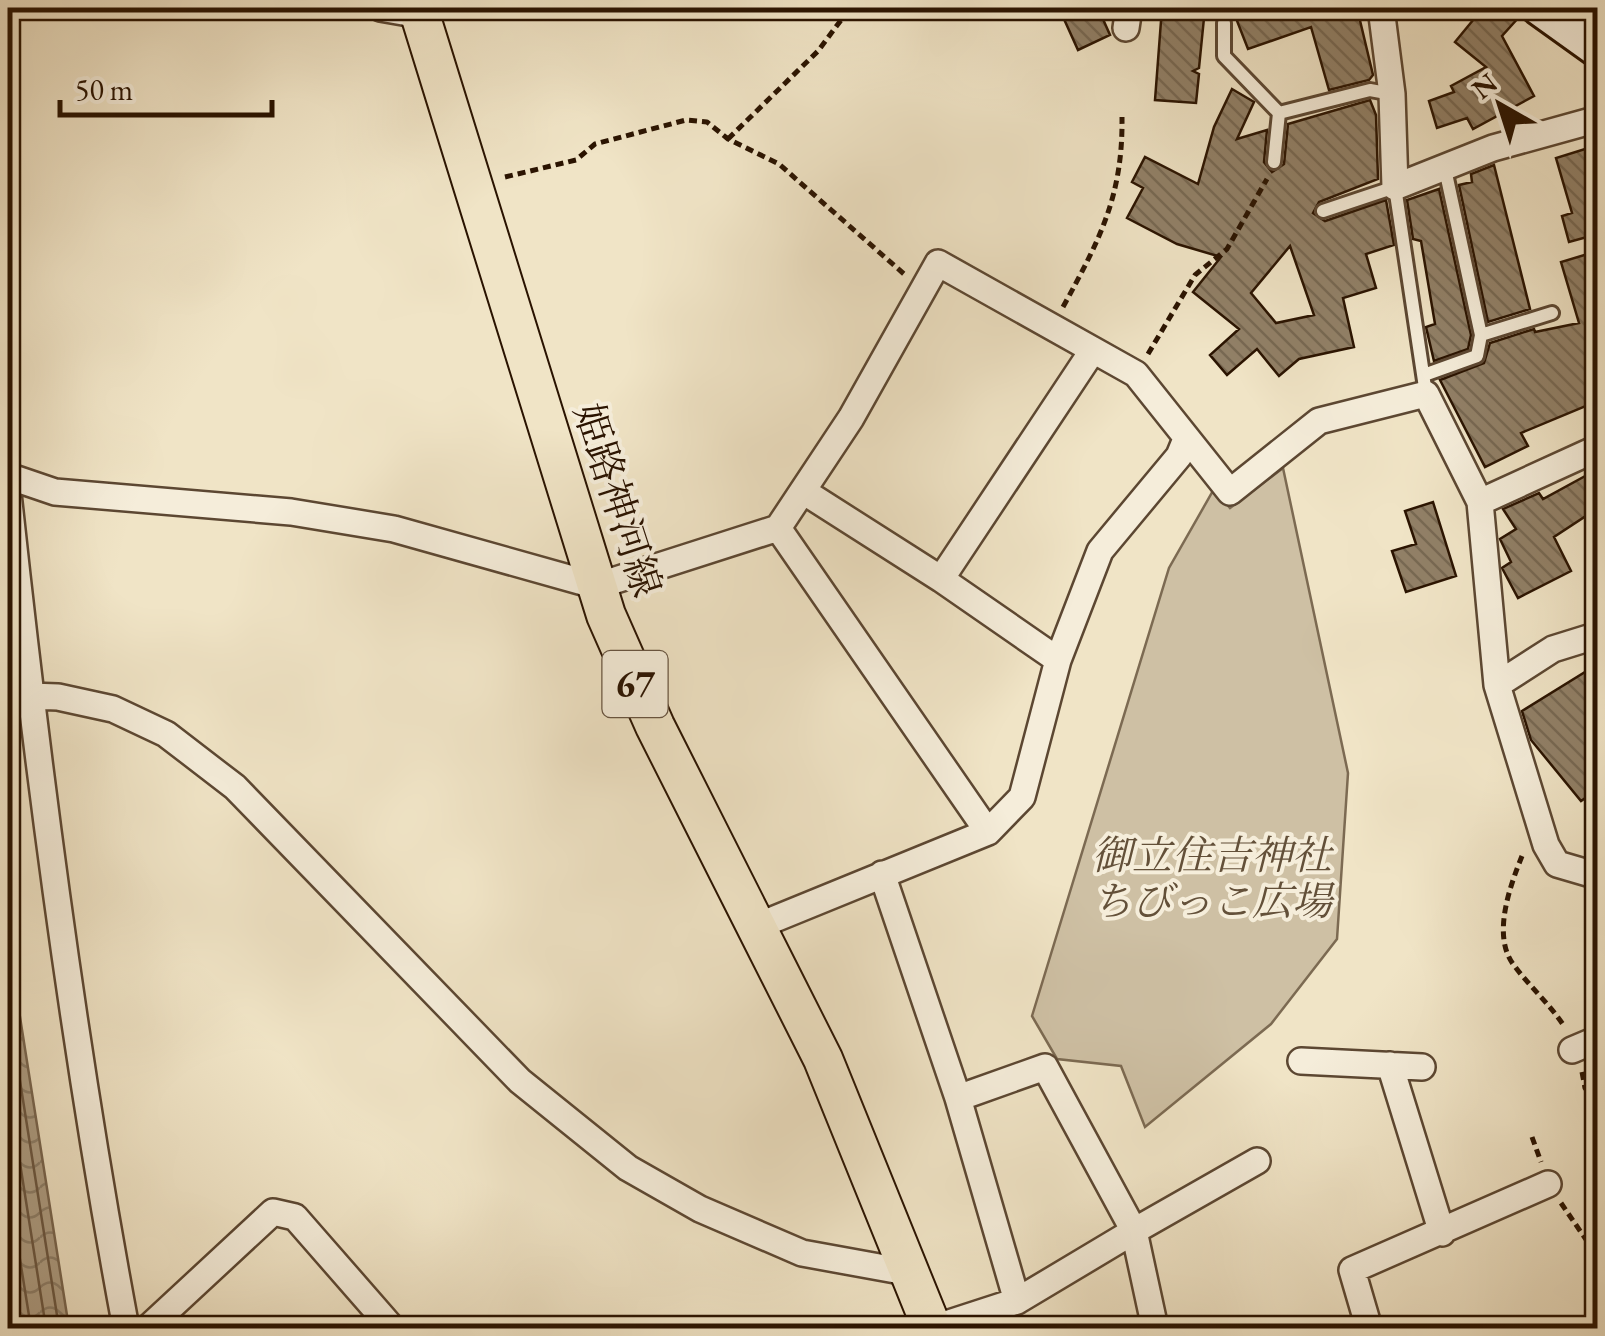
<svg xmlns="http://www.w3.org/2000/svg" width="1605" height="1336" viewBox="0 0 1605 1336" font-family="'EB Garamond','Noto Serif JP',serif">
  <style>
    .green { fill: #cec0a4; stroke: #7c6a52; stroke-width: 2.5 }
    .water { fill: url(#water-waves); stroke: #79664f; stroke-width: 2.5 }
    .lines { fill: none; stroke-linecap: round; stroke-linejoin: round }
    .shore { stroke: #6c5842; stroke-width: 2.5 }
    .building { fill: url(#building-back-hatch); stroke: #2a1300; stroke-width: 2.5; fill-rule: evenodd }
    .service-casing { stroke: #5c4732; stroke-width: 18 }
    .minor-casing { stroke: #5c4732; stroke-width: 30 }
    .secondary-casing { stroke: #2a1300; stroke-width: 38 }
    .primary-casing { stroke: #2a1300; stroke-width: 42 }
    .path { stroke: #2a1300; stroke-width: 5; stroke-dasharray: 8 5; stroke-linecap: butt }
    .service { stroke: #f5edda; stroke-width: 12 }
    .minor { stroke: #f5edda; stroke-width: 25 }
    .secondary { stroke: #f5edda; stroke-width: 32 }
    .primary { stroke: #f0e4c6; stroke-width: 38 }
    .labels { text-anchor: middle; stroke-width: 8; stroke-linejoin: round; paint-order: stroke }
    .shield { fill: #f5edda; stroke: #675441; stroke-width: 2.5 }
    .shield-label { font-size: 38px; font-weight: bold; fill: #2a1300 }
    .street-label { font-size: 40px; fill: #2a1300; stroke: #f5edda }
    .park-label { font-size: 40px; font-style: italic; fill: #635039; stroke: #f5edda }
  </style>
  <defs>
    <pattern id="water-waves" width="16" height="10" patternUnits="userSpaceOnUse" patternTransform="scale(2.5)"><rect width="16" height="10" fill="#ad9d83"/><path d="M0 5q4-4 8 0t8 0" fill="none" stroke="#8d7f69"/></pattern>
    <pattern id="building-back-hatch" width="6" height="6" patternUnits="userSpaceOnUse" patternTransform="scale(2.5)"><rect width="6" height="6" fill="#918067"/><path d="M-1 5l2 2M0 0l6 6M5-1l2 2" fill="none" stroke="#776852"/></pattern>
  </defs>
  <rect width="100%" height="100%" fill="#f0e4c6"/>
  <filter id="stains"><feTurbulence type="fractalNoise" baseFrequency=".002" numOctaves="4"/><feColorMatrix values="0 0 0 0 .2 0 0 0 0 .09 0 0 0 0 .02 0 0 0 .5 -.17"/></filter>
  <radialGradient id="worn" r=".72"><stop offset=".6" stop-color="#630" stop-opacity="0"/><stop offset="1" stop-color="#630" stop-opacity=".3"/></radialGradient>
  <!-- green -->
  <path class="green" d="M1283,468L1348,773L1337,939L1271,1024L1145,1127L1121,1066L1057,1059L1032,1016L1169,568L1214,489L1230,508Z"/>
  <!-- water -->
  <path class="water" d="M8,926L14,979L69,1328H8Z"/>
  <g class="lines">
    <!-- shore -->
    <path class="shore" d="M8,1005L59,1328
      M8,1087L46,1328
      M8,1185L31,1328"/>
  </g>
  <!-- building -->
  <path class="building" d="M1059,8H1098L1110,35L1078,50Z
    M1162,8H1205L1199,68L1193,71L1199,74L1196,103L1155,100Z
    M1232,8H1357L1373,75L1369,80L1329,90L1311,27L1248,49Z
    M1483,8H1518L1520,16L1502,36L1534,96L1473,129L1467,118L1437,128L1429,101L1454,92L1451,86L1486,67L1455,42Z
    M1232,89L1254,102L1237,139L1267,130L1264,162L1272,172L1284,164L1288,124L1370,100L1376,115L1378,179L1319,202L1313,213L1325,221L1386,200L1394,245L1366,254L1376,288L1343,298L1354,347L1299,359L1279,376L1257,349L1227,375L1210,355L1239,329L1193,292L1221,257L1177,244L1127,218L1143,188L1132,182L1145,157L1198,184L1214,127ZM1290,246L1314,315L1276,323L1251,293Z
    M1598,145V234L1569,242L1562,216L1572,213L1556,158Z
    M1494,165L1530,309L1488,322L1459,185L1472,182L1471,174Z
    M1439,189L1471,335L1468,349L1434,361L1426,327L1435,324L1421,241L1413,239L1407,200Z
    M1591,253L1598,274V401L1521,433L1528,446L1485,467L1440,380L1484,363L1490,343L1534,329L1535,332L1579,323L1561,262Z
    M1598,469V508L1554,537L1571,571L1518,598L1502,568L1511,562L1500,539L1516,529L1503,509L1539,493L1543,499Z
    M1433,502L1456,576L1406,592L1392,551L1416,544L1405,511Z
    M1598,664V789L1581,801L1531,740L1522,711Z"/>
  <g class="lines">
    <defs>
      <path id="service" d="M1224,23V56L1279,113L1274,162
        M1279,113L1370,90L1392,94
        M1445,169L1481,335
        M1323,211L1395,187L1426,394
        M1424,375L1477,356L1481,335L1552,313"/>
      <path id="minor" d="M380,8L420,15
        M1381,8L1392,94L1395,187L1493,148L1598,119
        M1126,28L1129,8
        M8,476L55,492L291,512L394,529L597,586L778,528L851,418L938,263L1136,374L1230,492L1319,421L1426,394L1480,502L1497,685L1553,649L1598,635
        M803,491L941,579L1093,350
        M8,493C38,774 74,1051 126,1328
        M1480,502L1598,448
        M941,579L1058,660
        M1497,685L1546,845L1557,864L1598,876
        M30,696L58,697L113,709L166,734L235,787L520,1081L628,1168L700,1209L802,1253L912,1273
        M988,832L1022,797L1058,660L1100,551L1179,456L1186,439
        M882,874L958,1098L1017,1301
        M755,927L988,832L778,528
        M1572,1050L1598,1039
        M1301,1061L1422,1067
        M1390,1065L1442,1233
        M958,1098L1045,1067L1134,1231L1257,1161
        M148,1328L273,1212L295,1217L392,1328
        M934,1328L1017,1301L1134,1231L1155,1328
        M1369,1328L1352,1270L1548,1184"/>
      <path id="secondary" d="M1538,8L1598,51"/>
      <path id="primary" d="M418,8L606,615L655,726L823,1059L932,1328"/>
    </defs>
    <!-- service casing -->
    <use href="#service" class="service-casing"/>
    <!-- minor casing -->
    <use href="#minor" class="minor-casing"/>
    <!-- secondary casing -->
    <use href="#secondary" class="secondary-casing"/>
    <!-- primary casing -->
    <use href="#primary" class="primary-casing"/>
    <!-- path -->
    <path class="path" d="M728,139L818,51L850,8
      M505,177L576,160L595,144L686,120L707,122L728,139L779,164L904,274
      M1063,307C1100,239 1123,196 1122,117
      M1148,354L1195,275L1227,249L1267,179
      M1522,856C1510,886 1492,935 1513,964C1529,986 1549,1003 1564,1026
      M1582,1072L1585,1088L1598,1105
      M1532,1137L1541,1162
      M1561,1203L1598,1257"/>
    <!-- service -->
    <use href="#service" class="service"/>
    <!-- minor -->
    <use href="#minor" class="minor"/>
    <!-- secondary -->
    <use href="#secondary" class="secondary"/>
    <!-- primary -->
    <use href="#primary" class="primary"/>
  </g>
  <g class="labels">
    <!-- shield labels -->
    <rect class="shield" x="602.5" y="651" width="65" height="66" rx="8"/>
    <g class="shield-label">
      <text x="635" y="697">67</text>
    </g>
    <!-- street labels -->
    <g class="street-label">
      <text transform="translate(618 500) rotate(72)" y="14">姫路神河線</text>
    </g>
    <!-- park labels -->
    <g class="park-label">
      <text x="1212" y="869">御立住吉神社<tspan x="1212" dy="46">ちびっこ広場</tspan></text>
    </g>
  </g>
  <!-- margin -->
  <rect width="1605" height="1336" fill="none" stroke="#f0e4c6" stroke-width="40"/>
  <rect x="10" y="10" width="1585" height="1316" fill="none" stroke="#2a1300" stroke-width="5"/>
  <rect x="20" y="20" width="1565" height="1296" fill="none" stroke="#2a1300" stroke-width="2.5"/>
  <!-- north arrow -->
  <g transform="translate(1500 105) rotate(321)" stroke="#f5edda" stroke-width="8" paint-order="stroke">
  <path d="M0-8L18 38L0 25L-18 38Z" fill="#2a1300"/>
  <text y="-15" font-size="28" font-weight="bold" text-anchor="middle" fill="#2a1300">N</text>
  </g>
  <!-- scale -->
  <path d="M60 100v15h212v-15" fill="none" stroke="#2a1300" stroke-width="5"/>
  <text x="75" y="100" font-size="30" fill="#2a1300" stroke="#f5edda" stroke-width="8" paint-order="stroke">50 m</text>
  <rect width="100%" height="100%" filter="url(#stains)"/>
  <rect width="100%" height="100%" fill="url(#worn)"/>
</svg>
